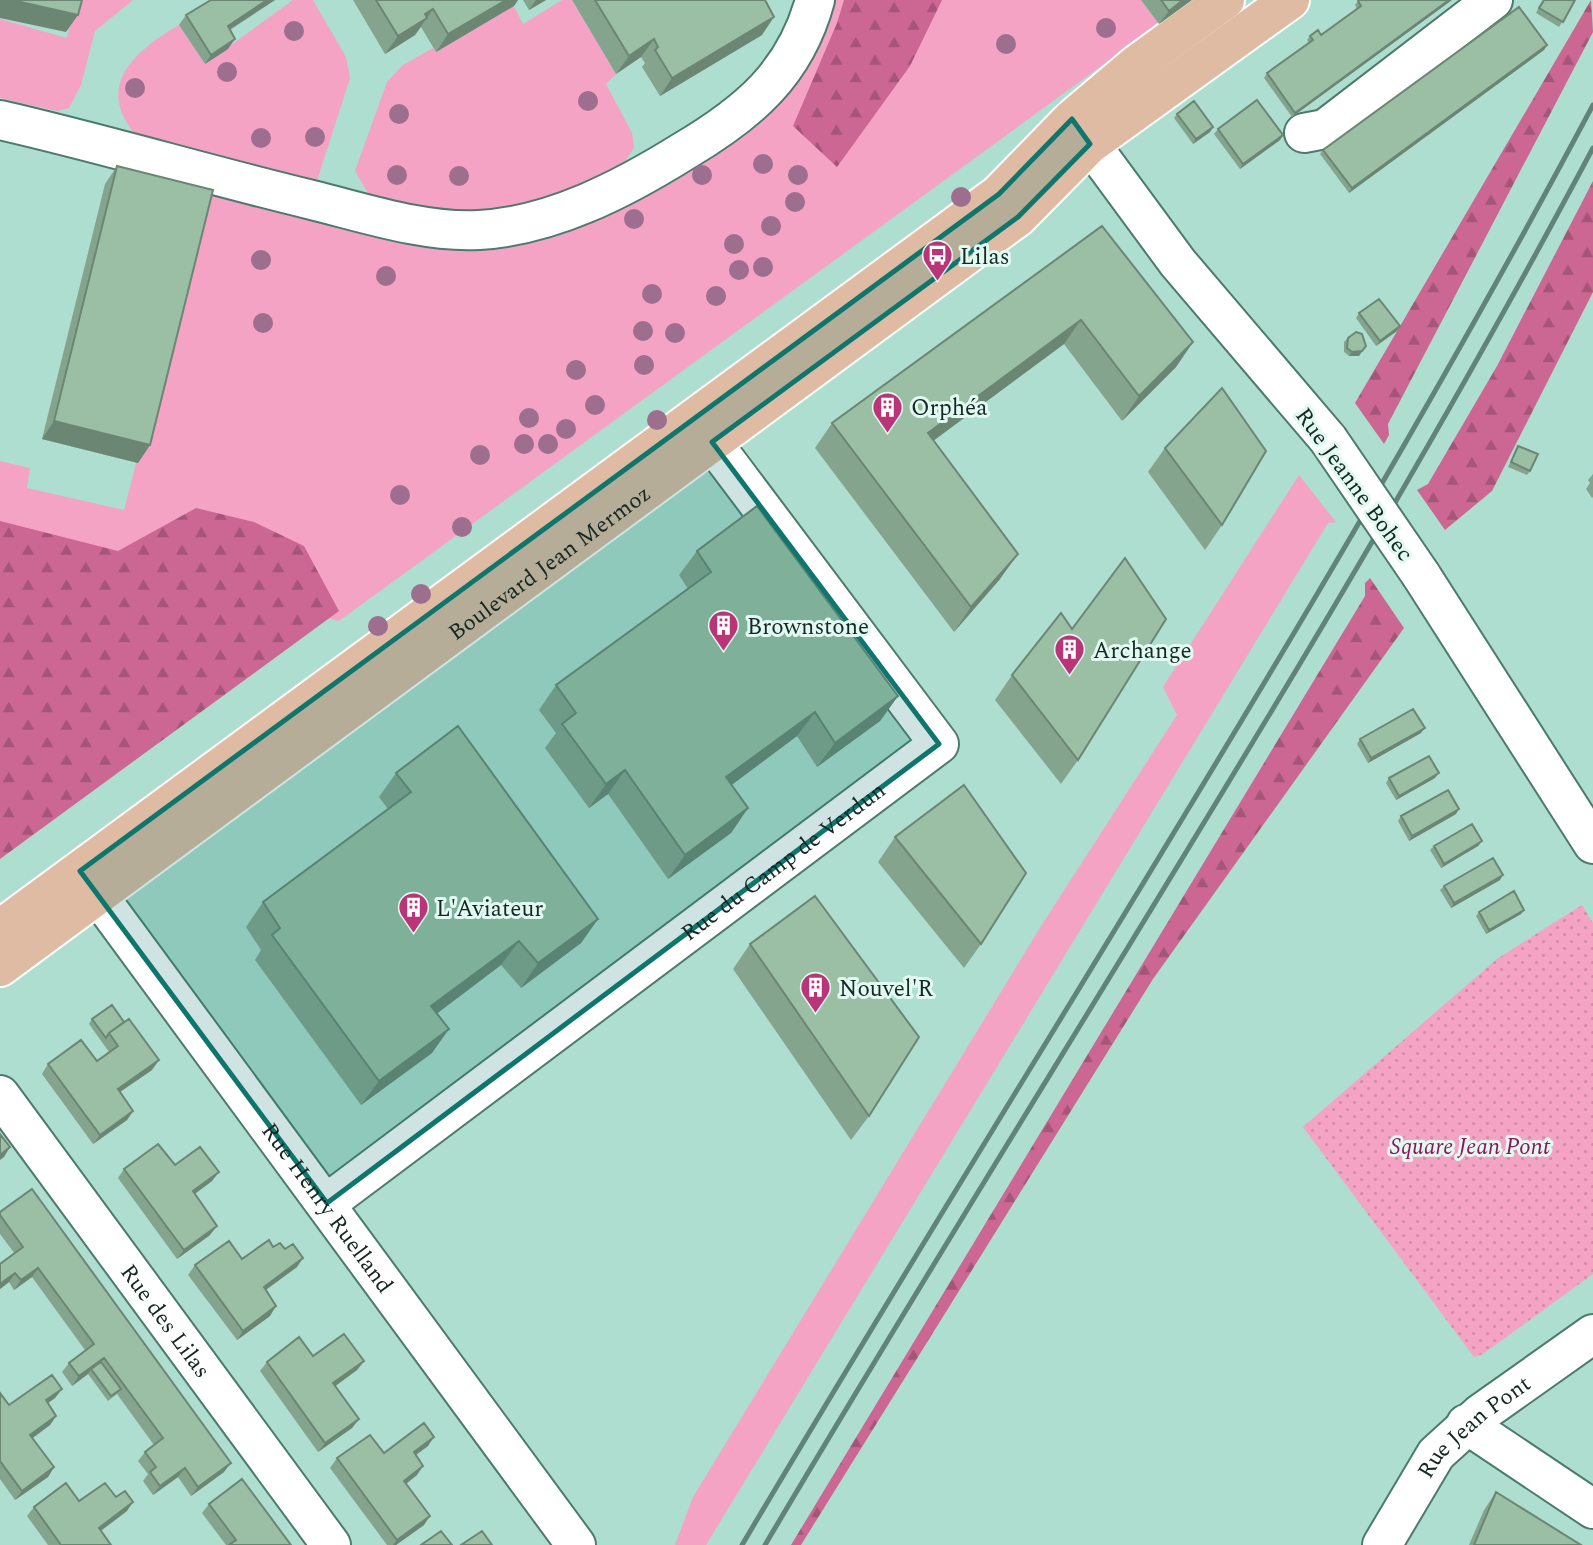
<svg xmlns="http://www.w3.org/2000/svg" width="1593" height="1545" viewBox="0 0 1593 1545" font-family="Spectral,serif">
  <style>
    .grass { fill: #f4a3c4 }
    .forest { fill: url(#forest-firs) }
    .park { fill: url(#park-dots) }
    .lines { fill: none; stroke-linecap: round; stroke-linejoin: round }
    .minor-casing { stroke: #4d7a6d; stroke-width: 42 }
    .major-casing { stroke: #fff; stroke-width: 42 }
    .minor { stroke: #fff; stroke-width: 38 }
    .major { stroke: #e0bba3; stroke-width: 38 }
    .rail { stroke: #618379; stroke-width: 5 }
    .minor-bridge-casing { stroke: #4d7a6d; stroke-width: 42; stroke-linecap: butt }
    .minor-bridge { stroke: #fff; stroke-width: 38 }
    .tree { fill: #9d6e8e }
    .wall { fill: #85a48e }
    .shaded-wall { fill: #6c8674 }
    .building { fill: #9bbfa5; stroke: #6c8674; stroke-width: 2 }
    .marked { fill: #0f766e; fill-opacity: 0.2; stroke: #0f766e; stroke-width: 5; stroke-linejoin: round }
    .labels { text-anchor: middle; stroke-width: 6; stroke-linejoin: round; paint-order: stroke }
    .poi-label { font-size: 23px; fill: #152823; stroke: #e1f9f1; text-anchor: start }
    .street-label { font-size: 23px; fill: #152823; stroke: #e1f9f1 }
    .park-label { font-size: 23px; font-style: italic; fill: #8f1358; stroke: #e1f9f1 }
  </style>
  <defs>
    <pattern id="forest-firs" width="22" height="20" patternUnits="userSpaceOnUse" patternTransform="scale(1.75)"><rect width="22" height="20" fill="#cc6794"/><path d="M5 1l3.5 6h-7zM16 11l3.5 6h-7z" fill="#a45578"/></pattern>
    <pattern id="park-dots" width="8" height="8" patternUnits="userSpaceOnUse" patternTransform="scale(1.75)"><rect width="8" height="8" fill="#f4a3c4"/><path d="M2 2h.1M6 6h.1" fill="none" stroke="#d08ca8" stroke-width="1.8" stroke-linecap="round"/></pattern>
  </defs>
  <rect width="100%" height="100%" fill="#aedecf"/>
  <!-- grass -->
  <path class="grass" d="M75,0H133L95,31L81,85L69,108L57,111L0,98V19L67,38Z
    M293,0H313L346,57L350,78L316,184L141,141C92,89 131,53 179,25L205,64Z
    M562,0H572L616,74L606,84L632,133L634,148L624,163L538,208L479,217L396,207L368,193L355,171L387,82L403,65L433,48L436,52L514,6L523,24Z
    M832,0H1141L1159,24L339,621L186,579L0,538V461L30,468L27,488L124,510L206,194L436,247H510L569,229L669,171Z
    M1299,475L1336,522L1328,523L706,1545H675L693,1497L1043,923L1177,715L1163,687Z"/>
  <!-- forest -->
  <path class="forest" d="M844,0H942L910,66L837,167L793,126L837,23Z
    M1591,0L1593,32L1388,424L1389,435L1384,444L1355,403Z
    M1593,181V292L1492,491L1445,530L1417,490L1428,484L1497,366Z
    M196,508L254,522L304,546L339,611L0,859V521L118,551Z
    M1370,578L1404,628L1153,979L801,1545H791L1365,596V583Z"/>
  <!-- park -->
  <path class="park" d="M1582,905L1593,923V1274L1483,1354L1474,1357L1303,1127L1497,959Z"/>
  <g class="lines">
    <defs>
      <g id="minor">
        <path d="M1072,119L1178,263L1328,439"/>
        <path d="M0,120C105,144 208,175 312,200C365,213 424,233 479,230C552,226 623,189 684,151C748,113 795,74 815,0"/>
        <path d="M1304,133L1325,129L1493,0"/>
        <path d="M1421,575L1593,844"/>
        <path id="s1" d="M80,871L576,1545"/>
        <path id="s2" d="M0,1095L331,1545"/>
        <path id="s3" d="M327,1203L939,744L712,442"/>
        <path d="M1466,1424L1593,1509"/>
        <path id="s4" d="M1382,1545L1436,1454L1480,1414L1593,1334"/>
      </g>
      <g id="major">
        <path d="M0,929L999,194L1072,119L1137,64L1225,0"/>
        <path id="s5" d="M0,967L1018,217L1090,144L1290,0"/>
      </g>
    </defs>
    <!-- minor casing -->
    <use href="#minor" class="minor-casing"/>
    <!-- major casing -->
    <use href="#major" class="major-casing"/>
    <!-- minor -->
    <use href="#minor" class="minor"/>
    <!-- major -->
    <use href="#major" class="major"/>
    <!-- rail -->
    <path class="rail" d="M742,1545C1026,1065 1331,598 1593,105
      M765,1545C1040,1079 1339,626 1593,148"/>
    <defs>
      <path id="minor-bridge" d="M1328,439L1421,575"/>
    </defs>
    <!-- minor-bridge casing -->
    <use href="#minor-bridge" class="minor-bridge-casing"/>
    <!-- minor-bridge -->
    <use href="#minor-bridge" class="minor-bridge"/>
  </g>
  <!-- trees -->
  <g class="tree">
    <circle cx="1106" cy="28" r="10"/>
    <circle cx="294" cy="31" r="10"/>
    <circle cx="1006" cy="44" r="10"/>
    <circle cx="227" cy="72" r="10"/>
    <circle cx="135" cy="88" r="10"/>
    <circle cx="588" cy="101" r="10"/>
    <circle cx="399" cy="114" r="10"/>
    <circle cx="315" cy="137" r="10"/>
    <circle cx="261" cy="138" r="10"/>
    <circle cx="763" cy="164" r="10"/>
    <circle cx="397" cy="175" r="10"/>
    <circle cx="702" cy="175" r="10"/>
    <circle cx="798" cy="175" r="10"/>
    <circle cx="459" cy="176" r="10"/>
    <circle cx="961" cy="197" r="10"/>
    <circle cx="795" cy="202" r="10"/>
    <circle cx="634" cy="219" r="10"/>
    <circle cx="771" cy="226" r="10"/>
    <circle cx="734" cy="244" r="10"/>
    <circle cx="261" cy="260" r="10"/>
    <circle cx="763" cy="267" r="10"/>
    <circle cx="739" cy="270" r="10"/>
    <circle cx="386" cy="276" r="10"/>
    <circle cx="652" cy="294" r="10"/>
    <circle cx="716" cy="296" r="10"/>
    <circle cx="263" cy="323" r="10"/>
    <circle cx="643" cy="331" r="10"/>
    <circle cx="675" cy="333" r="10"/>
    <circle cx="644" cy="365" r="10"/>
    <circle cx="576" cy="370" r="10"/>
    <circle cx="595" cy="405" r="10"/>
    <circle cx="529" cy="418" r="10"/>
    <circle cx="657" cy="420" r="10"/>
    <circle cx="566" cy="429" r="10"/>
    <circle cx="524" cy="444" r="10"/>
    <circle cx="548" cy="444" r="10"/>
    <circle cx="480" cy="455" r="10"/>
    <circle cx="400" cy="495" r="10"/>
    <circle cx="462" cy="527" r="10"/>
    <circle cx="421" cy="594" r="10"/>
    <circle cx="378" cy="626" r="10"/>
  </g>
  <!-- wall -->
  <path class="wall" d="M211,0H275L230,30L228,49L205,64L179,25L186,15Z
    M353,0H518L514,6L436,52L421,27L415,35L385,54Z
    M523,0H546L529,10Z
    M572,0H765L762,35L660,96L642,67L645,63L641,57L616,74Z
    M1141,0H1192L1159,24Z
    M1359,0H1452L1292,117L1264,78L1267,73L1309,43L1307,40L1310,36L1321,35L1357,9L1355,5Z
    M1543,0H1575L1559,27L1536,13Z
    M1547,45L1544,50L1349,193L1320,154L1323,150Z
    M1177,114L1213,127L1210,132L1193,144L1174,118Z
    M1218,129L1283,135L1280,140L1240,169L1214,134Z
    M117,166L150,445L138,463L42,439L105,184Z
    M1102,226L1193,342L1176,367L1122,421L1064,344L933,441L1000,579L954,632L815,448L832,423Z
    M1359,313L1400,326L1397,331L1376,346L1356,318Z
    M1348,338L1359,356H1349L1344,352V342Z
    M1518,446L1530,471L1527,475L1508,467Z
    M1165,448L1222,525L1205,550L1148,472Z
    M1593,474V497L1592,498L1586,489L1590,483L1588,480Z
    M697,551L898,696L880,721L817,767L797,736L731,785L748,808L731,833L668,879L608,794L589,808L545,748L556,733L539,710L556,685L688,589L679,575Z
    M1012,675L1078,760L1061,784L995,700Z
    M1421,733L1368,763L1357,744L1360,739Z
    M396,773L598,919L581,943L521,988L501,965L437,1013L432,1053L361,1105L255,960L261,950L246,927L263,902L388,809L379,797Z
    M1389,778H1435L1396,800L1386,783Z
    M1456,814L1409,841L1398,821L1401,816Z
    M895,837L981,944L964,968L878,862Z
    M1482,841L1478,846L1441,868L1430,850L1434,846Z
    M1500,880L1451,908L1440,890L1444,886Z
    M1524,910L1521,914L1486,934L1476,916L1479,912Z
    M750,944L869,1116L851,1140L733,969Z
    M92,1019L152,1070L120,1092L133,1111L127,1120L93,1144L42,1074L48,1064L97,1061L109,1052L89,1024Z
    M175,1165L212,1181L195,1194L210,1235L177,1259L118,1178L124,1169Z
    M0,1212L224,1472L191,1496L178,1477L153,1495L143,1481L148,1474L138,1461L145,1452L154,1445L117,1394L108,1401L88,1374L72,1386L62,1372L69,1363L85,1350L32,1277L14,1290L9,1282L0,1289V1264L15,1254L0,1234Z
    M273,1247L297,1267L266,1290L270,1316L237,1340L188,1275L195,1265L242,1259Z
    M313,1356L364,1361L357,1370L335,1386L359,1419L352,1428L318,1452L260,1371L267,1362Z
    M62,1389L55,1398L48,1403L56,1416L50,1425L33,1438L54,1467L48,1477L15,1500L0,1479V1393L9,1405Z
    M428,1446L416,1455L417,1475L406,1484L424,1525L396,1545H387L330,1468L337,1458Z
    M1496,1492L1581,1545H1469L1484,1510Z
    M79,1501L127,1511L101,1531L111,1545H48L27,1516L34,1507Z
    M209,1504L291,1545H226L202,1513Z"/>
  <!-- shaded-wall -->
  <path class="shaded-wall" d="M0,0H12L78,15L66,32L0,18Z
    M267,0H275L221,35L228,26Z
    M506,0H518L514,6L436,52L448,34Z
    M536,0H546L529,10Z
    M1183,0H1192L1159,24L1169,11Z
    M1449,0H1452L1292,117L1295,113Z
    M433,9L415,35L385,54L398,36L425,14Z
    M774,17L762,35L660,96L672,78Z
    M235,39L228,49L205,64L211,55Z
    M654,39L641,57L616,74L629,56Z
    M1547,45L1544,50L1349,193L1352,188Z
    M1213,127L1210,132L1193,144L1196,139Z
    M1283,135L1280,140L1240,169L1243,164Z
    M1081,320L1064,344L910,458L928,433Z
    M1400,326L1397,331L1376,346L1380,341Z
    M1193,342L1176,367L1122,421L1139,396Z
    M1366,346L1359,356H1349L1352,352Z
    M54,421L150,445L138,463L42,439Z
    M1018,554L1000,579L954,632L971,607Z
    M898,696L880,721L817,767L835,743Z
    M815,712L797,736L709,802L726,777Z
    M1425,728L1421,733L1368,763L1371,758Z
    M625,770L608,794L589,808L606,784Z
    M1439,773L1435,778L1396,800L1399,796Z
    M748,808L731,833L668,879L685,855Z
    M1459,809L1456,814L1409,841L1412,836Z
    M1482,841L1478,846L1441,868L1444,864Z
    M1503,875L1500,880L1451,908L1454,903Z
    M1524,910L1521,914L1486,934L1489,930Z
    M598,919L581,943L521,988L538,963Z
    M519,941L501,965L414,1031L431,1006Z
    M449,1029L432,1053L361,1105L379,1081Z
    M159,1060L152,1070L111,1098L118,1089Z
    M133,1111L127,1120L93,1144L100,1135Z
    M10,1147L4,1157L0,1160V1155Z
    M219,1172L212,1181L186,1200L193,1191Z
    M217,1226L210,1235L177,1259L184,1250Z
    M303,1258L297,1267L257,1296L264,1287Z
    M38,1268L32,1277L14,1290L21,1280Z
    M15,1273L9,1282L0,1289V1284Z
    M276,1306L270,1316L237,1340L243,1331Z
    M104,1358L98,1367L91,1369L88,1374L72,1386L79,1376Z
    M364,1361L357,1370L326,1393L333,1383Z
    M62,1389L55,1398L39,1409L46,1400Z
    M56,1416L50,1425L24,1444L30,1435Z
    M359,1419L352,1428L318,1452L325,1443Z
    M434,1437L428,1446L407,1461L414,1452Z
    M231,1463L224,1472L191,1496L198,1487Z
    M423,1466L417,1475L398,1490L404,1481Z
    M54,1467L48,1477L15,1500L22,1491Z
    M185,1468L178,1477L153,1495L160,1486Z
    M133,1502L127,1511L92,1537L99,1528Z
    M430,1516L424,1525L396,1545H393L397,1540Z"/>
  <!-- building -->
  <path class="building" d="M12,0H82L78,15Z
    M211,0H267L228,26L235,39L211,55L186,15Z
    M376,0H506L448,34L433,9L425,14L427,18L398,36Z
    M595,0H765L774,17L672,78L655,50L658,47L654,39L629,56Z
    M1161,0H1183L1169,11Z
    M1359,0H1449L1295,113L1267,73L1313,40L1310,36L1318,30L1321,35L1361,6L1358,1Z
    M1544,0H1575L1563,22L1539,8Z
    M1519,7L1547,45L1352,188L1323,150Z
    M1257,100L1283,135L1243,164L1218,129Z
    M1194,101L1213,127L1196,139L1177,114Z
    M117,166L213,190L150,445L54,421Z
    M1102,226L1193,342L1139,396L1081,320L928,433L1018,554L971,607L832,423Z
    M1379,299L1400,326L1380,341L1359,313Z
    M1356,332L1362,334L1366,346L1362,351L1352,352L1347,348L1348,338Z
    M1222,388L1266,451L1222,525L1165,448Z
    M1518,446L1538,454L1530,471L1511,462Z
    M757,506L898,696L835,743L815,712L726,777L748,808L685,855L625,770L606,784L562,724L576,713L556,685L711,572L697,551Z
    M1125,558L1166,619L1078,760L1012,675L1061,613L1072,629Z
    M1413,709L1425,728L1371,758L1360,739Z
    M458,726L598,919L538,963L519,941L431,1006L449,1029L379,1081L272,935L280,928L263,902L411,792L396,773Z
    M1429,756L1439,773L1399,796L1389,778Z
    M964,785L1026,873L981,944L895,837Z
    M1448,790L1459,809L1412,836L1401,816Z
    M1472,824L1482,841L1444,864L1434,846Z
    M1493,858L1503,875L1454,903L1444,886Z
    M1514,891L1524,910L1489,930L1479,912Z
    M815,896L919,1037L869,1116L750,944Z
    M112,1005L124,1022L109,1033L106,1038L92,1019Z
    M129,1019L159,1060L118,1089L133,1111L100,1135L48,1064L81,1040L97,1061L118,1046L109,1033Z
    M0,1134L10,1147L0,1155Z
    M158,1144L175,1165L200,1147L219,1172L193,1191L217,1226L184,1250L124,1169Z
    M32,1189L231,1463L198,1487L185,1468L160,1486L150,1472L156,1467L145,1452L163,1438L104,1358L79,1376L69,1363L94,1344L38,1268L21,1280L15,1273L0,1284V1264L23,1247L0,1215V1212Z
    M269,1240L273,1247L280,1243L285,1249L293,1244L303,1258L264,1287L276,1306L243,1331L195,1265L229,1241L242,1259Z
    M344,1334L364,1361L333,1383L359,1419L325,1443L267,1362L299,1337L313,1356Z
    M101,1362L121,1389L111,1396L91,1369Z
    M52,1375L62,1389L46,1400L56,1416L30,1435L54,1467L22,1491L0,1461V1393L9,1405Z
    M424,1423L434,1437L414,1452L423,1466L404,1481L430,1516L397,1540L337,1458L370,1435L384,1453Z
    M242,1479L291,1545H229L236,1540L209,1504Z
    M66,1483L79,1501L105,1483L116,1497L125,1491L133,1502L99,1528L111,1545H61L34,1507Z
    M1496,1492L1581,1545H1474Z
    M441,1531L452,1545H421Z
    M482,1531L492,1545H461Z"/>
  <!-- marked area -->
  <path class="marked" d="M1072,119L1090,144L1018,217L712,442L939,744L327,1203L80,871L999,194Z"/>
  <!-- icons -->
  <defs>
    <symbol id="bus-pin" viewBox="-11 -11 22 30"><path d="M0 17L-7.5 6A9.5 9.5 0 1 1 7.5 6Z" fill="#ba3478" stroke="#e1f9f1"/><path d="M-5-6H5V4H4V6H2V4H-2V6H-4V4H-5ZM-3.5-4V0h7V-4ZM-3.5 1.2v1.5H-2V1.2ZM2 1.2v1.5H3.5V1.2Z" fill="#fff"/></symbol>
    <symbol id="building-pin" viewBox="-11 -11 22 30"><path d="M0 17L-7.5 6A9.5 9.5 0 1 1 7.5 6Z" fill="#ba3478" stroke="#e1f9f1"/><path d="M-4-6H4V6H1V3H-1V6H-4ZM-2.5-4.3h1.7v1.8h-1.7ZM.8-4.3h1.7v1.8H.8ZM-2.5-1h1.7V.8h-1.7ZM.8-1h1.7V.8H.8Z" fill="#fff"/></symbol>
  </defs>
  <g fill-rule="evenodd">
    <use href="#bus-pin" x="920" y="238" width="35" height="47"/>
    <use href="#building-pin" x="870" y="390" width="35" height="47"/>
    <use href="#building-pin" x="706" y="608" width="35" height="47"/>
    <use href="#building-pin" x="1052" y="632" width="35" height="47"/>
    <use href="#building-pin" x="396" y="890" width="35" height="47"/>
    <use href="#building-pin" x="798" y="970" width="35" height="47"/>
  </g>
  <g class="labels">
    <!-- poi labels -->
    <g class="poi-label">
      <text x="960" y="264">Lilas</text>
      <text x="911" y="415">Orphéa</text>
      <text x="747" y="634">Brownstone</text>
      <text x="1093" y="658">Archange</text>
      <text x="436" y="916">L'Aviateur</text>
      <text x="839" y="996">Nouvel'R</text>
    </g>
    <!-- street labels -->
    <g class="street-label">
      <text transform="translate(1355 484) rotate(54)" y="8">Rue Jeanne Bohec</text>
      <text dy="8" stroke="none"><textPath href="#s5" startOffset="682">Boulevard Jean Mermoz</textPath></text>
      <text dy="8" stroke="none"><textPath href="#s3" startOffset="570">Rue du Camp de Verdun</textPath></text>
      <text dy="8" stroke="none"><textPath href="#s1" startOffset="418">Rue Henry Ruelland</textPath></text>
      <text dy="8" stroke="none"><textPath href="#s2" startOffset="280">Rue des Lilas</textPath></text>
      <text dy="8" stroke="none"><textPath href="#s4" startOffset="152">Rue Jean Pont</textPath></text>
    </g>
    <!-- park labels -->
    <g class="park-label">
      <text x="1470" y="1154">Square Jean Pont</text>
    </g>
  </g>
</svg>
